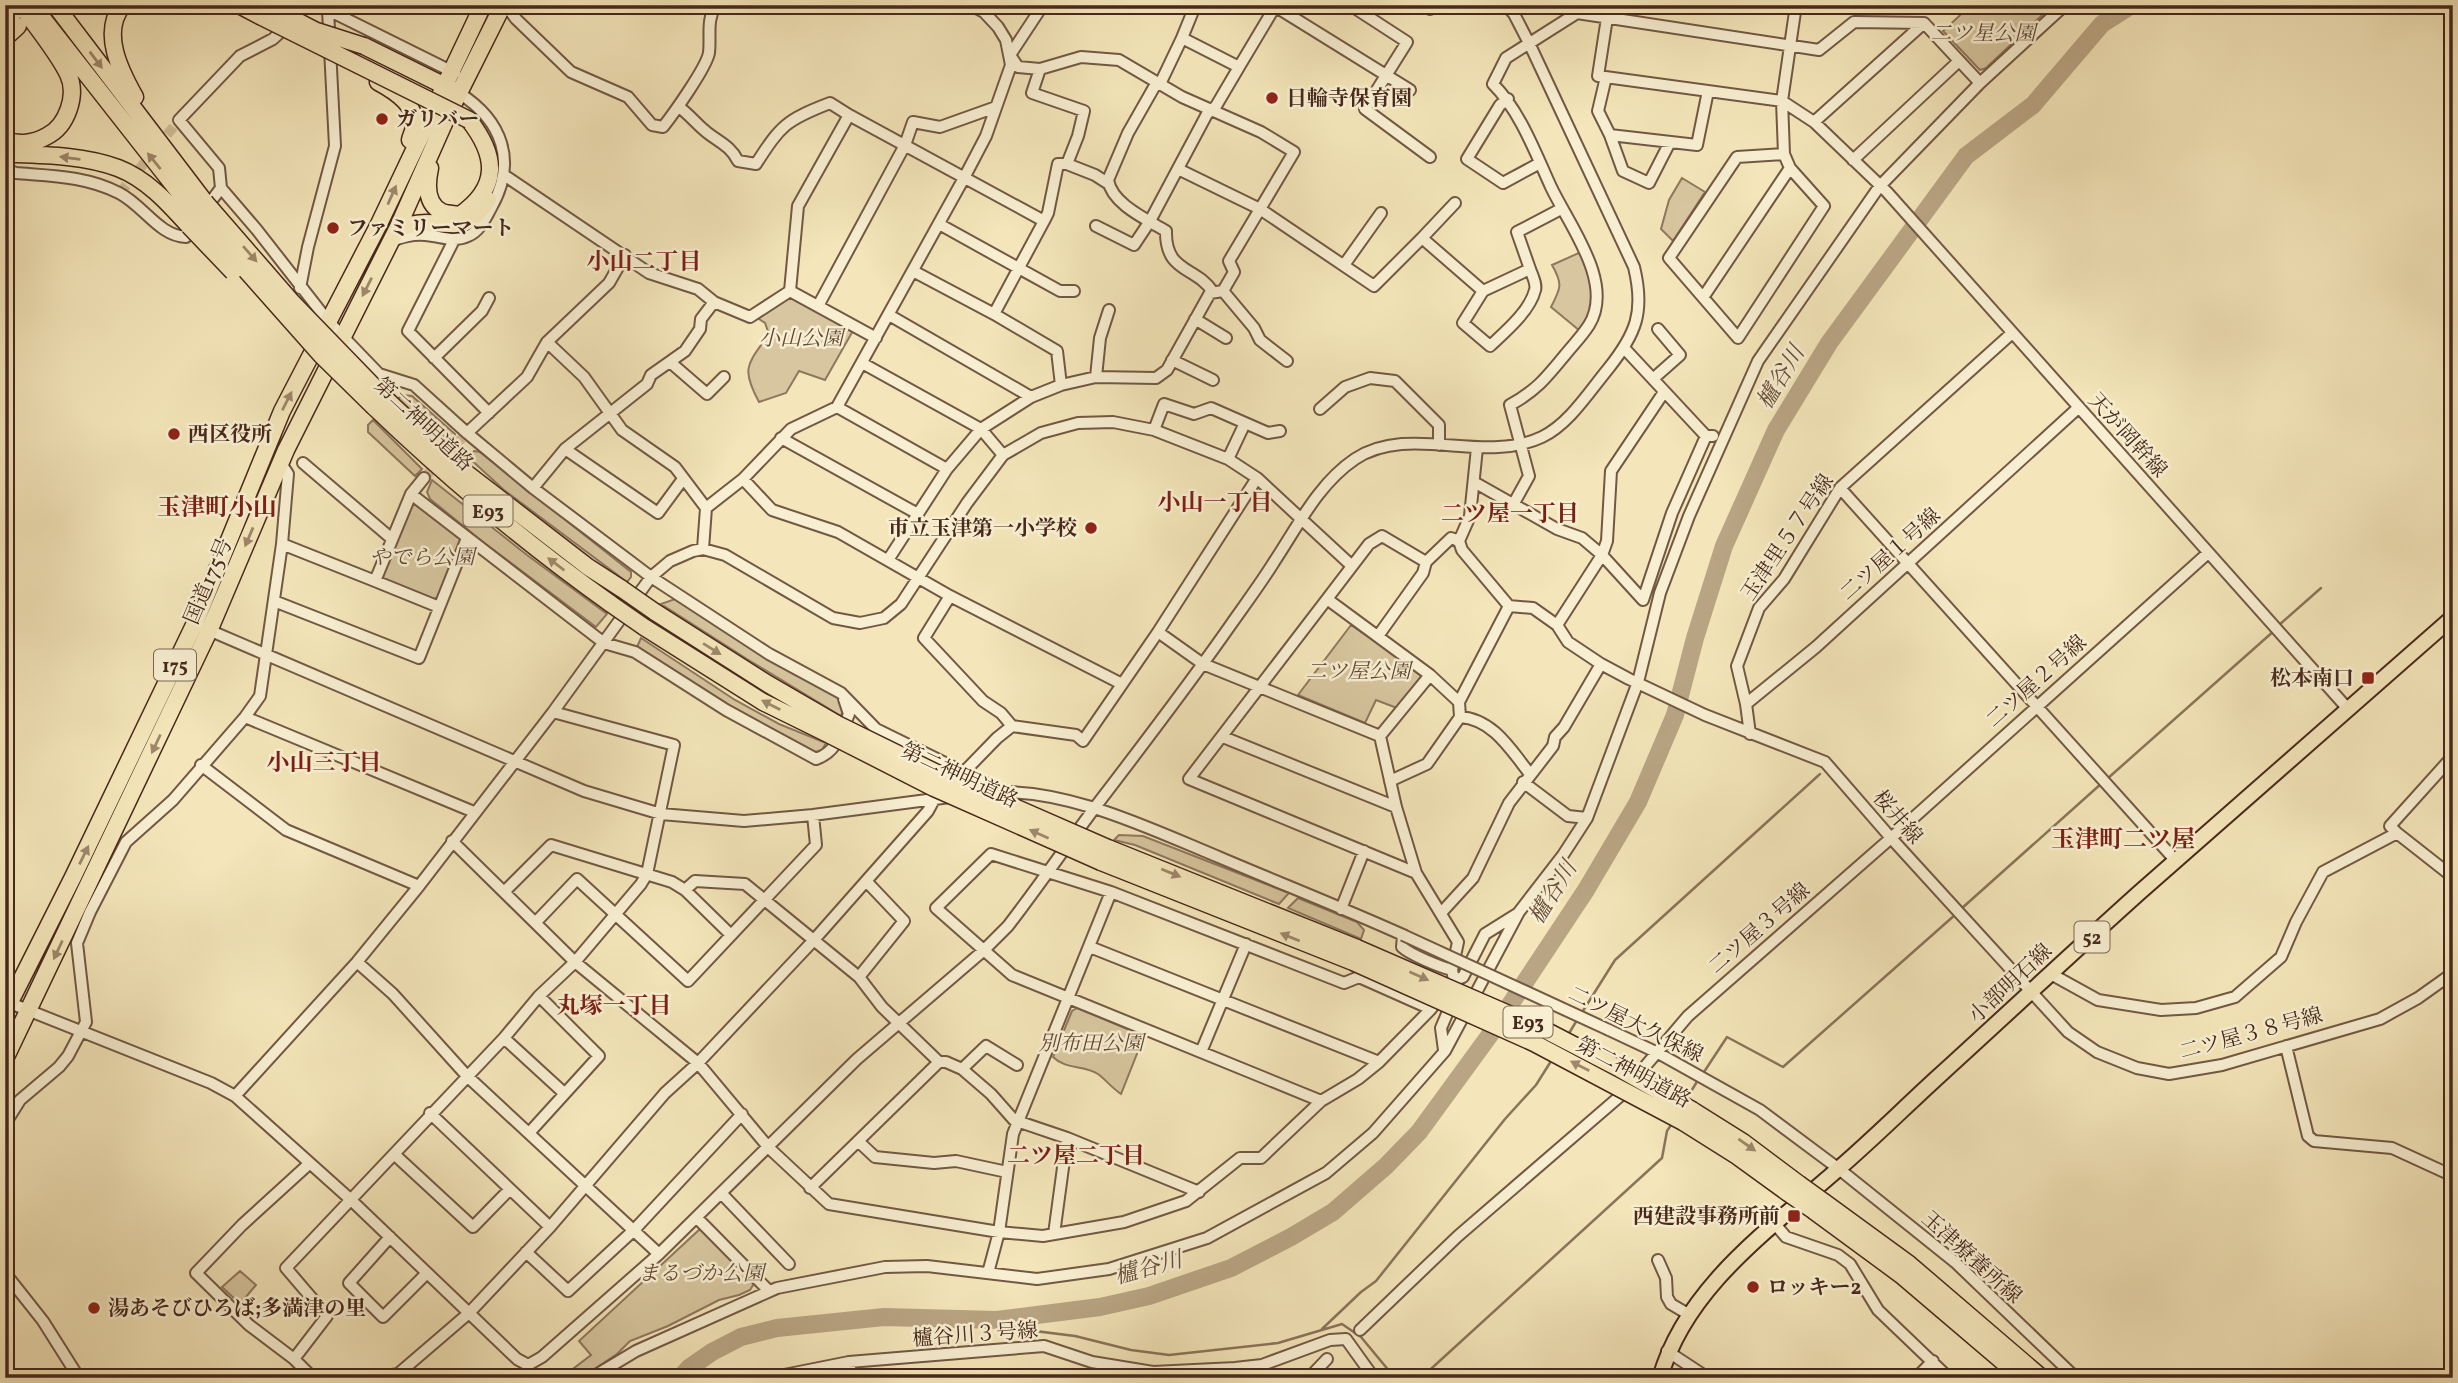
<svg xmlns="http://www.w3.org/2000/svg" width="2458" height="1383" viewBox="0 0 2458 1383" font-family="Vollkorn,'Noto Serif JP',serif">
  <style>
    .green { fill: #d7c69f; stroke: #8f775e; stroke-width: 2 }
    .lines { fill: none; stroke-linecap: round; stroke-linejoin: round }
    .stream { stroke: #8b735a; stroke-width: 2.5 }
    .river { stroke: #b9a584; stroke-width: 18 }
    .minor-tunnel { stroke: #d1c09a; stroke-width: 10; stroke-dasharray: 10 5; stroke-linecap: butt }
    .minor-casing { stroke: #725844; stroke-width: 14 }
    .major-casing { stroke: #47281c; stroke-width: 18 }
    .highway-casing { stroke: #47281c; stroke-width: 19 }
    .minor { stroke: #f8efd2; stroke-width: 10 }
    .major { stroke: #f4e6ba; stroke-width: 14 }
    .highway { stroke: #f4e6ba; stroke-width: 16 }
    .minor-bridge-casing { stroke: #725844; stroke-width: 14; stroke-linecap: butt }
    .highway-bridge-casing { stroke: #47281c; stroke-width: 19; stroke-linecap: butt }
    .minor-bridge { stroke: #f8efd2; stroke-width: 10 }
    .highway-bridge { stroke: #f4e6ba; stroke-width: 16 }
    .oneway { fill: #9e876b }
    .poi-dot { fill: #8f2418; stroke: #f8efd2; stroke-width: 2.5 }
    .labels { text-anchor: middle; stroke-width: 5; stroke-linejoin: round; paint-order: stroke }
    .shield { fill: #f8efd2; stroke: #7c6453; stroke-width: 2 }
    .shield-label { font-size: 19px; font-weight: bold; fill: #47281c }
    .park-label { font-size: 21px; font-style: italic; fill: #644836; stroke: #f8efd2 }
    .poi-label { font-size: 21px; font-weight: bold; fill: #47281c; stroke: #f8efd2; text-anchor: start }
    .street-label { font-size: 21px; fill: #47281c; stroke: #f8efd2 }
    .neighbourhood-label { font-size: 23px; font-weight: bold; fill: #7a1f14; stroke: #f8efd2 }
    .water-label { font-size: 23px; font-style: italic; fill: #694e3b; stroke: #f8efd2 }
    .quarter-label { font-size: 24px; font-weight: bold; fill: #7a1f14; stroke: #f8efd2 }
  </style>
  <rect width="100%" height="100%" fill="#f4e6ba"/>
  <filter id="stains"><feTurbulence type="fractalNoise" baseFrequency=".00286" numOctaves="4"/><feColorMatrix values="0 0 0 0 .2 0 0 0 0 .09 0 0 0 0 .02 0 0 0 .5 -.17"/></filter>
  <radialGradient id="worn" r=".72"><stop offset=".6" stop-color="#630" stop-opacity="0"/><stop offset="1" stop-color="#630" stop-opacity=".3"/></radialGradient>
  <!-- green -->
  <path class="green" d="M1971,5H2053L1986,68L1980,70L1943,31Z
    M1682,178L1705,192L1673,241L1661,229L1669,200Z
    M1581,252L1593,278L1590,312L1580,331L1551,307C1561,288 1563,284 1552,265Z
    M787,297H793L854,329L825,380L799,371L786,393L759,402C740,367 748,364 769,334L765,323L759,319V313Z
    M404,395L412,396L455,434L452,444L397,399Z
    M373,420L422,469L415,476L368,432V425Z
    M474,451L480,452L631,572V577L627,582L504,490L468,457Z
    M432,480L527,555L607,614L596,627L483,542L430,499L427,492Z
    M415,503L463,539L438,597L430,601L385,581L382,574L411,505Z
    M675,599L838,698L843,710L841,716L747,659L661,604Z
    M1351,625L1421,673L1420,679L1397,708L1376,700L1365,723L1298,695Z
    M641,638L735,700L779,724L826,743L822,750L815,752L718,700L637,647Z
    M1119,835L1143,836L1289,893L1279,904L1135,845L1114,840Z
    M1298,898L1357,922L1364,930L1361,939L1288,908Z
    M1077,1008L1144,1036L1121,1094C1112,1088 1106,1080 1098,1074C1084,1065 1066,1070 1053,1057L1072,1011Z
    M700,1229L755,1282L750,1290L739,1295L719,1300L668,1326L630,1341L617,1354L581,1378H561L591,1355L579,1341Z
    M240,1271L256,1285L240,1304L222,1287Z"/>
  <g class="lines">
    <!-- stream -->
    <path class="stream" d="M2279,625L2321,588
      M2107,779L2275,630
      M1961,909L2102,783
      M1581,1014L1615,960L1820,774
      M1568,1035L1577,1020
      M1702,1075L1727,1037L1783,1067L1956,914
      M1687,1098L1698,1080
      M978,1320L995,1326L1075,1336L1131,1350L1169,1355L1278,1343L1342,1324L1361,1337L1395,1378
      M1322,1329L1361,1292L1376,1281L1505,1119L1536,1085L1553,1058
      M1421,1378L1662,1158L1667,1131L1673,1122"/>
    <!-- river -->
    <path class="river" d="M5,1373L9,1378
      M680,1378L689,1368L712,1352L741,1337L777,1328L884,1317L997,1320L1100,1307L1149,1296L1231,1268L1291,1237L1333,1212L1386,1166L1419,1132L1492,1032L1586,890L1638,802L1675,715L1695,638L1724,546L1776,430L1829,343L1966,156L2033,105L2102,24L2132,5"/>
    <!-- minor-tunnel -->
    <path class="minor-tunnel" d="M120,193L179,120
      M424,478L467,433"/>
    <defs>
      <path id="minor" d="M318,5L455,73
        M506,5L516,19L571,72L628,97L652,125L663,127C674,113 706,68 709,53C711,36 706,20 716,5
        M1273,5L1410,90
        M1350,5L1407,42L1365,109L1430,157
        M1426,5L1430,9L1433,5
        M1609,5L1598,76L1782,101L1814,122L1887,192L2348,709
        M1577,13L1819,50L1854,22L1924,23
        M1010,55L1043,5
        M1239,67L1276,5
        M1040,69L1032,93L1084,111L1078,136L1067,164H1058L1048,213L1044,221
        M1606,77L1598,111L1610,135L1697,145L1708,91
        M1157,82L1128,133L1108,180C1112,204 1146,219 1166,231C1165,273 1196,266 1213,292
        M1160,84L1182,38
        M1508,99L1500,105L1467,159L1503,183L1540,163
        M679,107C690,115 698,126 709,134C721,143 731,147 738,161L756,164C781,125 786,120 830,103L849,115
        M1814,122L1924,23L1980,83
        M1610,135L1623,171L1649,183L1670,142
        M1784,154L1790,168L1824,206L1738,338L1669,258L1737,157Z
        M1784,154L1782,101L1796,5
        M1853,160L1959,61
        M1067,164L1095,175L1109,184
        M5,169L16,173C51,176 86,176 119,193C143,205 159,236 186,237L195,224
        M1178,169L1260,209L1374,286L1422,238L1483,291L1530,269L1517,232L1561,209
        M504,175L649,273L698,289L714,302L750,317L790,291
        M221,188L219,168L179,120L240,56L273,39L288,25L301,5
        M206,208L221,188L257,230L328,321L379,374L414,385L467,433L533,488L651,577L769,654L841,693L876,729L1002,791
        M939,224L1060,291H1074
        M1096,226L1134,245L1150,221L1207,114L1216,106L1239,67L1182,38L1193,11L1199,5
        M1422,238L1455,203
        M454,240L408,331L489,413
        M389,242C402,237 412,234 425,235C441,236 453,243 468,236C480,231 485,219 491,208C517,162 503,121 459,93
        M1344,265L1381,213
        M913,271L994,314L1057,351L1061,385
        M300,288L308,247L335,146L328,10
        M1223,291L1254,328L1260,340L1287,361
        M1483,291L1463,323L1490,346C1505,332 1530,311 1535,290C1537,284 1532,275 1530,269
        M1704,296L1790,168
        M818,306L905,145L913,122L940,127L996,107
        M889,315L1031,397
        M1195,319L1226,338
        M876,338L790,291L798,206L849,115L1044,221L994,314
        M547,342L584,377L622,430L675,467L706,508L703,549
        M1624,348L1706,436H1713
        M434,358L482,311L489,298
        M1172,360L1213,380
        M670,362L707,394L724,377
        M862,363L981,429L1003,455
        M1096,377L1100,338L1109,310
        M1654,378L1680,355L1658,329
        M837,407L947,469
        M1320,409L1345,387L1370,378L1395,381L1439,425V445
        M1154,430L1164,404L1194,414L1211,408L1268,433L1280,431
        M467,433L527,377L547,342L609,283L625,255
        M781,438L918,514
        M1477,448L1470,516L1459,541L1462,550L1509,606L1533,608L1557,625L1568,642L1601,664L1629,679L1705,715L1825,762L1891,838L2068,1032L2097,1052L2137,1068L2169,1074L2222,1065L2380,1019L2418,998L2453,973
        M565,449L658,513L683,479
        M1228,459L1245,423
        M280,462L288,474L282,544
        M303,463L392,539
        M743,479L772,510L838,532L950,596L1122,684
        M1474,482L1557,529L1582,538L1602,555L1643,600L1672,513L1706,436
        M533,488L565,449L647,384L651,375L685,351L700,329L701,319L714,302
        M1840,488L2176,861
        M411,494L604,643L635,652L726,710L816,759C837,752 841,733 849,714L844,699
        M1514,503L1529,476L1510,405C1536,391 1547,377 1565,355C1573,345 1582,336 1589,325C1615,283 1569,225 1551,187C1535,152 1520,111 1493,84L1506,58L1577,13L1578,5
        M706,508L743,479L791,429L837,407L964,178L986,136L1011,65L1006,40L998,27L984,12L971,5
        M888,560L947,469L981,429L1031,397L1061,385L1096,377L1156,378L1167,370L1210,293L1223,291L1234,272L1229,261L1294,152L1261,132L1182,97L1119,60L1081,57L1040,69L1018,67L1010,55
        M1426,562L1451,538L1459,541
        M375,581L439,607
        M950,596L924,638L983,701L1001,713L1012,726L1076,735L1083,741L1158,632L1257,478
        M1327,599L1369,544L1382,536L1426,562L1423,573L1378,636
        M274,601L419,658L467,538
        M1557,625L1602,555L1607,541L1611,471L1664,392
        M204,628L584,791L661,814L744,821L813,815L950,797
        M1430,675L1459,702
        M1746,704L1737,666L1759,608L1784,579L1840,488L2011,334
        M245,717L474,812
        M1460,717C1493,719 1511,750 1530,774
        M1750,734L1746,704L1816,647L2078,408
        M1380,736L1430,675L1327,599L1189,779L1416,873
        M1223,737L1396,807
        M201,765L286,830L419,886
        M964,772L997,738L1012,726
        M1390,781L1427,764L1460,717L1459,702L1509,606
        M1523,782L1568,816L1587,818
        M987,793C1062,785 1153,830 1221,858C1282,884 1343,908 1403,935L1402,947C1411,955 1440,967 1452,970
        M2397,833L2390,826L2453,756
        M452,841L575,962L698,1063L769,1148L829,1204L999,1232L1043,1236L1124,1222L1186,1201L1240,1158H1261L1321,1101L1358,1079L1379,1062L1431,1009L1454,980L1452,970L1458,942L1416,873L1396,807L1380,736L1203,664L1158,632
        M685,890L695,881L745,884L859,977L882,1007L939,1062H946L962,1069L991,1094L1014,1120L1067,1138L1199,1192
        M504,892L551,845L672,882L685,890L731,935
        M1341,909L1364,851
        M1441,913L1473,878L1509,803L1553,746L1555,737L1564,727L1601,664
        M536,922L577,879L688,981L816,845L813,815
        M1090,947L1379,1062
        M357,962L393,994L467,1076L659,1254
        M2051,974L2098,1000L2161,1010L2196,1008L2235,997L2281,957L2296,922L2323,872L2397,833L2453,877
        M859,977L904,921L867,882
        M1454,980L1463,977L1485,934L1517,914
        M10,1003L211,1083L235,1096L350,1199L517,1359L528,1365L542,1357L659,1254L857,1059L983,951L1008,926C1038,887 1066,846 1096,806C1142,746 1188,686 1232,623C1246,603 1261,583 1274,562C1298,526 1318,484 1355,459C1410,423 1483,465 1542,437C1569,424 1589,392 1608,369C1636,334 1645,312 1634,267L1530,45L1514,14L1506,5
        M1609,1030L1658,1053L1760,1110L1839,1169L1955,1262L2076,1378
        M504,1038L564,1093
        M2286,1046L2308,1136L2314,1141L2392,1148L2453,1176
        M1444,1050L1441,1028L1452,1002
        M1201,1052L1246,944
        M962,1069L986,1046L1017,1065
        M235,1096L357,962L419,886L553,712L651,577L670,561L693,551L703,549L725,555L833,618L860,623L884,618L901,604L967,503L1003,455L1041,433L1078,423L1113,422L1154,430L1228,459L1257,478L1352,566
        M1321,1101L1012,975L936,908L991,854L1111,892L1344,983L1359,977L1431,1009
        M430,1113L550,1227
        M5,1124L20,1100L59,1067L68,1056L86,1022L77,943L90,912L126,842L173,800L245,717L260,696L282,544L375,581L411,494L424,478
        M529,1133L599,1056L539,996
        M858,1141L875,1157L934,1163L956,1161L1007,1172
        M394,1154L473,1227L509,1190
        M310,1163L242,1225L196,1273L249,1325L294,1359L313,1378
        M810,1188L939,1062
        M722,1194L789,1264
        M697,1218L769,1291
        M1775,1224L1786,1237L1838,1255L1850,1264L1878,1310L1949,1378
        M1054,1234L1067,1138
        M390,1237L349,1283L383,1317L427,1273
        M526,1252L568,1291L634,1230L742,1114
        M1658,1260L1666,1278L1667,1297L1671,1304L1688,1314
        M5,1273L43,1321L79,1378
        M988,1273L999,1232L1013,1134L1111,892
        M1360,1330L1458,1236L1619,1097L1688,1016L1891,838L2208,553
        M1667,1351L1708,1378
        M294,1359L327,1316L286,1268L504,1038L539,996L575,962L641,884L647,874L674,745L553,712
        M849,1362L852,1378
        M376,1378L398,1374L469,1313L550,1227L665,1093L698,1063L813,941L928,811L935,798
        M591,1378L636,1351L777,1288L885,1267L927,1266L1037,1279L1109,1269L1207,1238L1326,1173L1373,1133L1445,1051L1519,912L1563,855L1587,818L1638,682L1660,593L1689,516L1758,361L1879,187L1980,83L2065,5
        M769,1378L849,1362L1044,1346L1092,1362L1153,1372L1235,1368L1262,1365L1330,1340L1346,1339L1374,1378
        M1309,1378L1327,1359
        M1825,1378H1827
        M1916,1378L1933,1361"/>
      <path id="major" d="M1660,1378C1686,1287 1769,1230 1837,1170C1872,1140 1905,1107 1939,1076C2006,1015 2072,953 2140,892C2244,800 2349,709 2453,617"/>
      <path id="highway" d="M32,5L197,215
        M55,5L205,202
        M123,5C100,32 121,72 135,97
        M239,5L260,16
        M5,23L12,15
        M5,38L18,26
        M364,46L453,90
        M378,82C393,90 415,104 415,123C415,128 411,135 410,140
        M5,139C18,146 35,143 47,136C67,126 78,95 68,74C56,50 36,27 21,5
        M5,150L15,154C48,155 86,156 118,168C147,179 169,204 189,226
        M430,168C427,182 425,204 442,212C446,214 455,214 460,215C500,187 497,156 469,120
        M398,227C407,226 417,223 426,223C459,223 466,232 488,200
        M386,399L456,465L588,567L622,589
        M374,407C449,479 527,544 611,604
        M655,612L768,684L837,724
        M644,627L763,702L832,736
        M1108,848L1357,948
        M1101,862L1353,962
        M5,1012L73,877L195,623L282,411L379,224L483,5
        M5,1059L209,631L286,450L398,227L446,119L503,5
        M1692,1110L1743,1142L1799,1184
        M1683,1122L1737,1156L1788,1193
        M1824,1202L1909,1264L2042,1378
        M1814,1211L1901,1275L2022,1378"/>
    </defs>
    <!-- minor casing -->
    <use href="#minor" class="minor-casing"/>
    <!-- major casing -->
    <use href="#major" class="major-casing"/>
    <!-- highway casing -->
    <use href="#highway" class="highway-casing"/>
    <!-- minor -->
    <use href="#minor" class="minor"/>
    <!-- major -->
    <use href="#major" class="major"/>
    <!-- highway -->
    <use href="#highway" class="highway"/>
    <defs>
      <path id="minor-bridge" d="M1403,935L1609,1030"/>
      <path id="highway-bridge" d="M266,5L326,36
        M260,16L469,120
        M317,31L364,46
        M205,202L291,301L386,399
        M197,215L321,355L374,407
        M189,226L233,272
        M622,589L655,612
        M611,604L644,627
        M837,724L941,775L1108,848
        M832,736L934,788L1101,862
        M1357,948L1543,1029L1620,1069L1692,1110
        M1353,962L1534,1043L1683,1122
        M1799,1184L1824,1202
        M1788,1193L1814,1211"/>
    </defs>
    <!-- minor-bridge casing -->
    <use href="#minor-bridge" class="minor-bridge-casing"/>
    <!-- highway-bridge casing -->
    <use href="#highway-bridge" class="highway-bridge-casing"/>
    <!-- minor-bridge -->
    <use href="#minor-bridge" class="minor-bridge"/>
    <!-- highway-bridge -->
    <use href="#highway-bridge" class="highway-bridge"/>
  </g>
  <!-- one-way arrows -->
  <defs><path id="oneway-solid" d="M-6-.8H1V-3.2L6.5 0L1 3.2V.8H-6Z" transform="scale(1.75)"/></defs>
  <g class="oneway">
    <use href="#oneway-solid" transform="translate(96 60) rotate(53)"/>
    <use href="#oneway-solid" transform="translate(70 158) rotate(-173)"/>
    <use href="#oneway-solid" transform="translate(154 161) rotate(-129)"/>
    <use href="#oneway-solid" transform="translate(392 195) rotate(-66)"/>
    <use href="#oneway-solid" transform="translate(250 254) rotate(49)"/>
    <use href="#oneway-solid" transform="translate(367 287) rotate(117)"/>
    <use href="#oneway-solid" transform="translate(287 401) rotate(-63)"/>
    <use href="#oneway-solid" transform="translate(249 537) rotate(113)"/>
    <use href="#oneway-solid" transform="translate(556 564) rotate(-143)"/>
    <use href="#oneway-solid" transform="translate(712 649) rotate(32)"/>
    <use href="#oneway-solid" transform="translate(771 705) rotate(-153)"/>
    <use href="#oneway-solid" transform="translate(156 744) rotate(115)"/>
    <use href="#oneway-solid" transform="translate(1039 834) rotate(-156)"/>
    <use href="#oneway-solid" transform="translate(84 855) rotate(-64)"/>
    <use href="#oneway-solid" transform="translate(1171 873) rotate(22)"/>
    <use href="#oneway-solid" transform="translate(1290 937) rotate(-158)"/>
    <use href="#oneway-solid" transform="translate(58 950) rotate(115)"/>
    <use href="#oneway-solid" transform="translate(1419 976) rotate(24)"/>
    <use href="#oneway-solid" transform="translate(1580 1066) rotate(-153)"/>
    <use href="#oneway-solid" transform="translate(1747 1145) rotate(35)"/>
  </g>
  <!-- markers -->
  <g class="poi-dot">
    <circle cx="1272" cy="98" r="7"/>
    <circle cx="382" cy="119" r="7"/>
    <circle cx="333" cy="228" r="7"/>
    <circle cx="174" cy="434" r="7"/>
    <circle cx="1091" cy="528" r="7"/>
    <rect x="2361" y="671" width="14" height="14" rx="3.5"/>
    <rect x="1787" y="1209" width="14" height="14" rx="3.5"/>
    <circle cx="1753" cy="1287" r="7"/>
    <circle cx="94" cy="1308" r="7"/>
  </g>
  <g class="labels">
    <!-- shield labels -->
    <g class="shield">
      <rect x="463.5" y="495.5" width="49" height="31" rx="5"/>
      <rect x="154" y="649.5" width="42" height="31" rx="5"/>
      <rect x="2074.5" y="921.5" width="35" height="31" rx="5"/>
      <rect x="1503.5" y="1006.5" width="49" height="31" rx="5"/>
    </g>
    <g class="shield-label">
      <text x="488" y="518">E93</text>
      <text x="175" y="672">175</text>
      <text x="2092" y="944">52</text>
      <text x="1528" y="1029">E93</text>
    </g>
    <!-- park labels -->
    <g class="park-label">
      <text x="1983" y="40">二ツ星公園</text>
      <text x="801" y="345">小山公園</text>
      <text x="422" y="564">やでら公園</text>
      <text x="1358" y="678">二ツ屋公園</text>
      <text x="1091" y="1050">別布田公園</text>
      <text x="701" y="1280">まるづか公園</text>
    </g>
    <!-- poi labels -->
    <g class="poi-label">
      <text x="1286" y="105">日輪寺保育園</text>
      <text x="396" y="126">ガリバー</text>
      <text x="347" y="235">ファミリーマート</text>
      <text x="188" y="441">西区役所</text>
      <text x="1077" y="535" text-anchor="end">市立玉津第一小学校</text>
      <text x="2354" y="685" text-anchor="end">松本南口</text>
      <text x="1780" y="1223" text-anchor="end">西建設事務所前</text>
      <text x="1767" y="1294">ロッキー2</text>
      <text x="108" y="1315">湯あそびひろば;多満津の里</text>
    </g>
    <!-- street labels -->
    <g class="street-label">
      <text transform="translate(424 424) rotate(43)" y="7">第二神明道路</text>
      <text transform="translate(2128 435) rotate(48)" y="7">天が岡幹線</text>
      <text transform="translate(1787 537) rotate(-56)" y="7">玉津里５７号線</text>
      <text transform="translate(1890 554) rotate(-42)" y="7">二ツ屋１号線</text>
      <text transform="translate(208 581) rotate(-67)" y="7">国道175号</text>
      <text transform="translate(2036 681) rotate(-42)" y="7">二ツ屋２号線</text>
      <text transform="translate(960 775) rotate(25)" y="7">第二神明道路</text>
      <text transform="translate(1898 817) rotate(49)" y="7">桜井線</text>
      <text transform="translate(1759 928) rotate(-41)" y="7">二ツ屋３号線</text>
      <text transform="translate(2010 983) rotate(-43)" y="7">小部明石線</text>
      <text transform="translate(1636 1024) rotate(26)" y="7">二ツ屋大久保線</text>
      <text transform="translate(2251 1033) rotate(-15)" y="7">二ツ屋３８号線</text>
      <text transform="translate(1634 1072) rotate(28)" y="7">第二神明道路</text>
      <text transform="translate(1972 1257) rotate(42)" y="7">玉津療養所線</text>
      <text transform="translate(975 1334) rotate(-4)" y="7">櫨谷川３号線</text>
    </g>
    <!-- neighbourhood labels -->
    <g class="neighbourhood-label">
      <text x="644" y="269">小山二丁目</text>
      <text x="1215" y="510">小山一丁目</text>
      <text x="1510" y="521">二ツ屋一丁目</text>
      <text x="324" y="770">小山三丁目</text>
      <text x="614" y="1013">丸塚一丁目</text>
      <text x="1076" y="1163">二ツ屋二丁目</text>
    </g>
    <!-- water labels -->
    <g class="water-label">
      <text transform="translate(1780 377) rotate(-59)" y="8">櫨谷川</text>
      <text transform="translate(1552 892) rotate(-58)" y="8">櫨谷川</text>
      <text transform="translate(1148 1267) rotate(-15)" y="8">櫨谷川</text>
    </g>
    <!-- quarter labels -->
    <g class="quarter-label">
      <text x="217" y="515">玉津町小山</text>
      <text x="2123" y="847">玉津町二ツ屋</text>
    </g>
  </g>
  <!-- margin -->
  <rect width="2458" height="1383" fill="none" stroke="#f4e6ba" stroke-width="28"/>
  <rect x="7" y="7" width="2444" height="1369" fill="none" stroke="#47281c" stroke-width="3.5"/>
  <rect x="14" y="14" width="2430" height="1355" fill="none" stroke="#47281c" stroke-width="2"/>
  <rect width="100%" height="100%" filter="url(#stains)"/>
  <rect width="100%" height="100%" fill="url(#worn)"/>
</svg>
